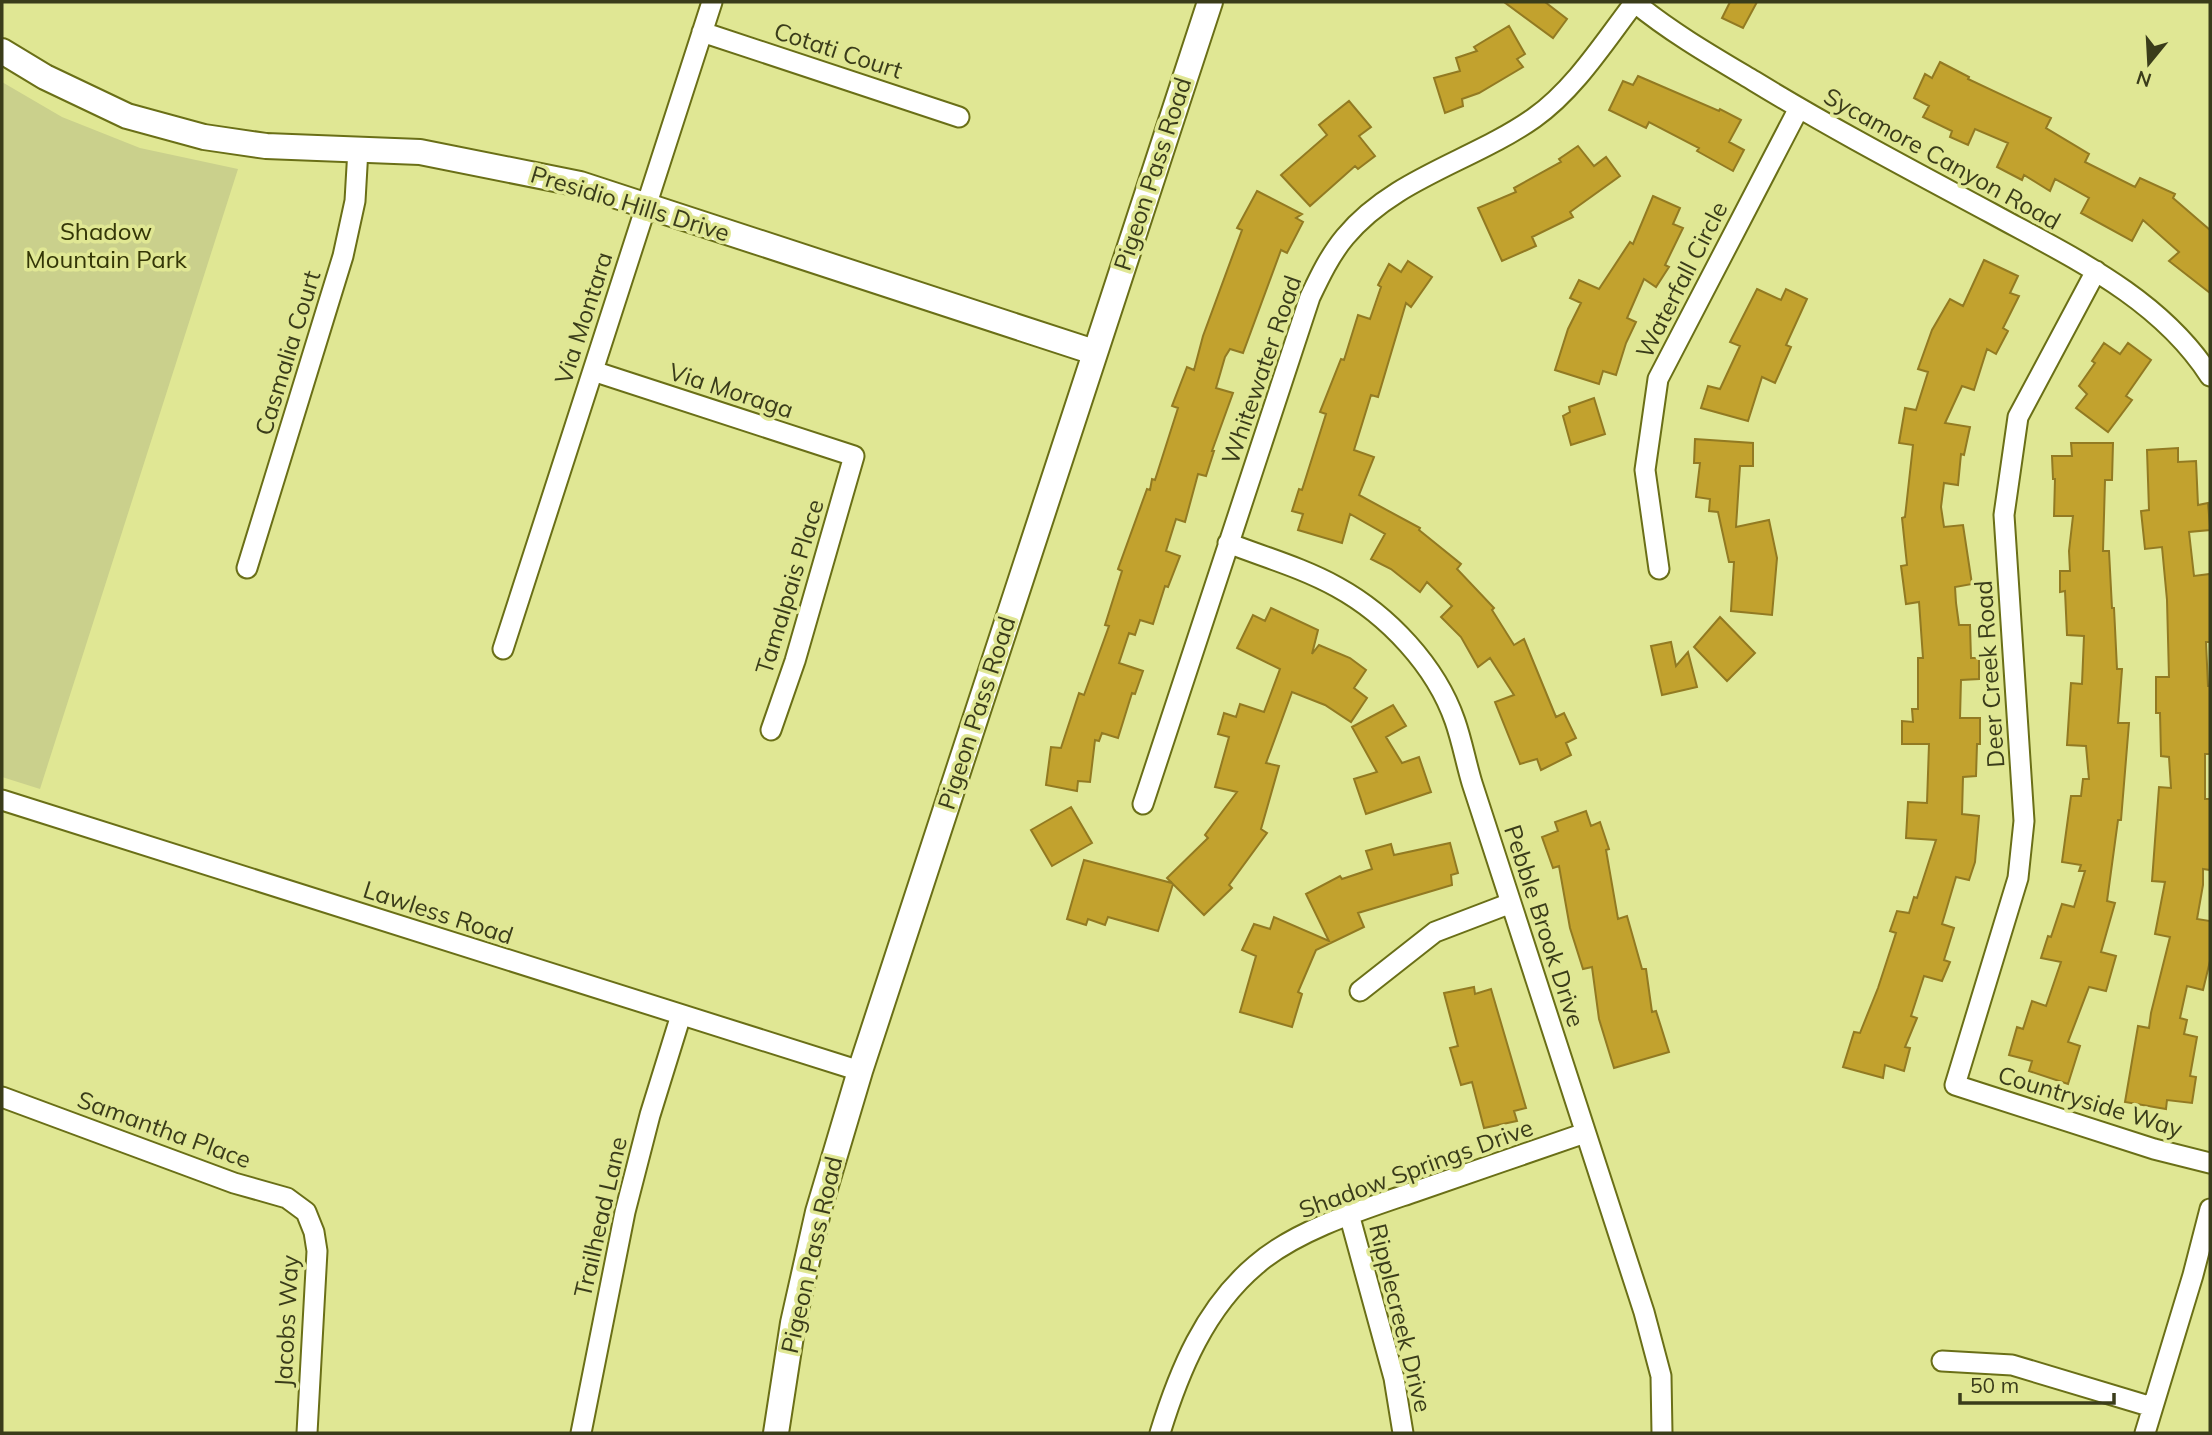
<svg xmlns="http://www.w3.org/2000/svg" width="2212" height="1435" viewBox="0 0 2212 1435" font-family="Mulish,sans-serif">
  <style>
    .green { fill: #cad08c }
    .building { fill: #c2a22e; stroke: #927a22; stroke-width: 2 }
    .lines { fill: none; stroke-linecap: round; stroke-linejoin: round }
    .minor-casing { stroke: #6a6f17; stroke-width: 23 }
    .tertiary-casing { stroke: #6a6f17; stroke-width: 28 }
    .minor { stroke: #fff; stroke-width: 19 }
    .tertiary { stroke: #fff; stroke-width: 24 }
    .labels { text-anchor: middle; stroke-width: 7; stroke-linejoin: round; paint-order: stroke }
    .street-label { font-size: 24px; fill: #3a3c1a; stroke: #e0e794 }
    .park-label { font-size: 24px; fill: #343607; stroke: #e0e794 }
  </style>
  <rect width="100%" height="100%" fill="#e0e794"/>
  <!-- green -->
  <path class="green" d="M2,82L62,117L140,148L238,169L40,789L2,777Z"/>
  <!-- building -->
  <path class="building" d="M1504,2H1545L1567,19L1553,38Z
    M1730,2H1757L1743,28L1722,18Z
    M1509,26L1525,54L1517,59L1523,67L1479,93L1462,99L1463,106L1445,113L1434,78L1460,71L1456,58L1477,51L1474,47Z
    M1940,62L1969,77L1968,79L2051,118L2046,128L2089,154L2085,162L2135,187L2140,178L2175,194L2173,198L2210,230V293L2169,261L2179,252L2143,220L2132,241L2081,213L2089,198L2055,179L2050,191L2024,175L2022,180L1997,167L2008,143L1975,129L1968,145L1950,137L1952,131L1923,117L1929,106L1914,98L1925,74L1932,78Z
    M1638,76L1719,111L1720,109L1741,120L1729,142L1744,150L1733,171L1697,151L1699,148L1649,122L1646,128L1609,110L1623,81L1633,85Z
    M1349,101L1371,127L1359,136L1375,156L1358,169L1355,166L1310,206L1281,175L1327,135L1319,125Z
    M1578,146L1594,166L1606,157L1620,176L1570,212L1573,217L1532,237L1536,246L1502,261L1478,208L1516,192L1514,188L1561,162L1559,159Z
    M1257,191L1302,214L1296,218L1303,222L1287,253L1281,250L1243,353L1230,349L1225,357L1216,388L1233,393L1212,451H1214L1206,476L1198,474L1185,522L1176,519L1166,551L1180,556L1168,587L1165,586L1153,624L1140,620L1135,635L1129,633L1119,663L1143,671L1135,694L1132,693L1118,738L1102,733L1099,741L1095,740L1090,782L1078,781L1077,791L1046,785L1051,747L1061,748L1079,693L1084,695L1109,626L1105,625L1122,571L1118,569L1147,489L1150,490L1152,479L1155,480L1178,408L1172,406L1187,367L1194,370L1203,336L1242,230L1237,228Z
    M1653,196L1680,208L1673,224L1683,228L1665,265L1669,267L1656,287L1644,279L1627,318L1636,322L1626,343L1616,375L1603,371L1599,384L1555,370L1568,329L1581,303L1570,298L1579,280L1599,289L1630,242L1633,244Z
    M1984,260L2018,276L2010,293L2019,296L2003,328L2008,331L1996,354L1987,349L1974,390L1962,386L1945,423L1970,427L1964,455L1961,454L1958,485L1944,483L1941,507L1944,527L1963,525L1972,584L1955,587L1956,603L1959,625H1970L1971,658H1979V679L1961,680L1960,718H1980V744H1977L1976,776L1963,777L1962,814L1979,816L1975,862L1969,880L1956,877L1942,924L1954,928L1944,960L1950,962L1942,981L1924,976L1911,1016L1917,1018L1905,1047L1910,1048L1904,1071L1885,1065L1883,1078L1843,1067L1854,1032L1860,1033L1878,988L1896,933L1890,931L1897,911L1909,913L1914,897L1917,898L1936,840L1906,838L1908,802L1927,803L1929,744H1902V721L1913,722L1912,709H1918V658H1923L1919,602L1906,604L1901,566L1907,565L1902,518L1905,517L1913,445L1899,443L1905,408L1916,410L1928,372L1918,369L1932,330L1950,299L1963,306Z
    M1408,261L1432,277L1411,307L1406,303L1378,397L1371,395L1354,450L1374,457L1359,495L1420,528L1419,530L1461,564L1457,569L1494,608L1492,610L1514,645L1524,639L1556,717L1564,713L1576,738L1566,743L1571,755L1541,770L1537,759L1520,764L1495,702L1514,695L1490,658L1478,667L1461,637L1441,617L1452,606L1427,582L1420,592L1391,569L1371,559L1385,534L1350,514L1342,543L1298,530L1303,514L1292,511L1299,489L1302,490L1326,414L1320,412L1341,359L1344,360L1358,315L1370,319L1381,287L1378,285L1389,264L1401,272Z
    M1757,289L1781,300L1786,289L1807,299L1786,345L1791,347L1775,383L1762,377L1748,421L1701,408L1708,386L1720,389L1740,346L1730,342Z
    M2104,343L2120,354L2128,343L2151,360L2126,396L2132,400L2108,432L2076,408L2087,394L2079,386L2095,363L2092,361Z
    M1594,398L1605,434L1571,445L1563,416L1570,412L1569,407Z
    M1695,439L1753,443V466H1740L1736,527L1769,520L1777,558L1772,615L1731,611L1734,562H1729L1718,512L1709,511L1710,499L1696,497L1700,463H1694Z
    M2071,443H2113L2112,480H2105L2103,551H2109L2112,608H2114L2117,669H2122L2118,723H2129L2121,820H2118L2107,901L2115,903L2101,952L2116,956L2106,991L2089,987L2068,1042L2080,1046L2068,1084L2029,1071L2032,1061L2009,1055L2017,1027L2023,1029L2032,1001L2046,1006L2061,962L2041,958L2048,936L2051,937L2062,904L2074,907L2085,871H2079L2081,865L2062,862L2071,796H2081L2083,779H2089L2086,746L2067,745L2071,683L2082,684L2084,636L2067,635L2065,591L2060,592V571H2070L2069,551L2073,516H2054L2055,479H2053L2052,456H2072Z
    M2178,448V462L2196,461L2198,505L2208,503L2210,526V530L2189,532L2194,576L2210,574V642H2206L2208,686H2210V754H2205V799H2210V870L2203,869V885L2197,919L2210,921V961L2203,990L2187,986L2180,1018L2187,1020L2184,1034L2197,1037L2190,1076L2196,1077L2192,1103L2167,1100L2166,1109L2125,1102L2138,1026L2149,1028L2151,1013L2170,937L2155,934L2165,882L2152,881L2159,787L2171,788L2169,757L2161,756L2160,713H2156V677H2169L2167,600L2162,547L2145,549L2141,511L2149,510L2147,450Z
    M1271,608L1318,630L1312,654L1319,645L1350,658L1366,670L1354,688L1367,698L1351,722L1325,705L1292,692L1266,763L1279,766L1261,829L1267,833L1229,885L1232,888L1204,915L1173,884L1158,931L1108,917L1105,925L1088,919L1086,925L1067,919L1084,860L1172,883L1167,878L1208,838L1205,835L1237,792L1215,787L1229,737L1218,734L1224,713L1236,717L1240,704L1264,712L1280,669L1237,648L1253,615L1265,621Z
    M1720,617L1755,653L1727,681L1694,647Z
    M1671,642L1676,666L1688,652L1697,687L1662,695L1651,646Z
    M1393,705L1406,726L1386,737L1402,763L1419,757L1431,792L1366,814L1354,779L1377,772L1352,727Z
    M1071,807L1092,843L1052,866L1031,830Z
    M1586,811L1591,826L1600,822L1609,849L1606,850L1618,919L1627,916L1642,969H1646L1652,1012L1656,1011L1669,1052L1614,1068L1599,1019L1592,967L1583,969L1570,928L1559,866L1553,868L1542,837L1558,831L1555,822Z
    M1450,843L1458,873L1451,875L1452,885L1358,913L1364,927L1316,950L1298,992L1302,994L1292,1027L1240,1012L1256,956L1242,950L1254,924L1270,929L1274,917L1329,941L1306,894L1340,876L1342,879L1372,869L1366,851L1391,844L1394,855Z
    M1474,987L1475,994L1491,989L1526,1108L1514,1111L1517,1121L1484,1128L1472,1082L1461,1085L1450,1048L1458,1046L1444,993Z"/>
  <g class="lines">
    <defs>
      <path id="minor" d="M1634,2C1672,33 1712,56 1754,81C1831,128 1911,170 1991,213C2071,257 2159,297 2210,376
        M702,32L959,117
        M2096,271L2018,417L2004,515L2024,821L2018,878L1955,1085L2154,1149L2210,1163
        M593,371L854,456L795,661L771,730
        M1228,543C1264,557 1303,568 1337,587C1388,615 1436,666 1455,721C1462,741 1466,763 1472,783L1644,1312L1661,1376L1662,1433
        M247,568L343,256L355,201L358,149
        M1659,569L1645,470L1658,379L1799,108
        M503,649L712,2
        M2,800L860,1071
        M1143,804L1310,297C1320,276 1330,255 1345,237C1394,178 1473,161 1534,118C1575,89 1605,41 1635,2
        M1360,991L1435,932L1511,903
        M2,1097L234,1183L287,1198L306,1212L314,1232L317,1251L307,1433
        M1349,1214L1394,1378L1403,1433
        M1942,1361L2012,1365L2152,1407
        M581,1433L625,1212L650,1115L681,1015
        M1160,1433C1179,1371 1205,1308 1256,1265C1296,1230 1364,1209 1414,1192C1471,1172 1528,1153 1585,1133
        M2145,1433L2193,1275L2210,1209"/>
      <path id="tertiary" d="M2,51L45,77L127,116L204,137L266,146L420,152L580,184L1094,352
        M776,1433L793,1323L818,1212L860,1071L1210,2"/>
    </defs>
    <!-- minor casing -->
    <use href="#minor" class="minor-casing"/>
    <!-- tertiary casing -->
    <use href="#tertiary" class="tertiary-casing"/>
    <!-- minor -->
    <use href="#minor" class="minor"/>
    <!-- tertiary -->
    <use href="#tertiary" class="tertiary"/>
  </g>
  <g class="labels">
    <!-- street labels -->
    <g class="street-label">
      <text transform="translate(838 51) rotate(18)" y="8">Cotati Court</text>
      <text transform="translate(1942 159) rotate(29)" y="8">Sycamore Canyon Road</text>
      <text transform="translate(1153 174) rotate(-72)" y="8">Pigeon Pass Road</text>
      <text transform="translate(630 204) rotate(17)" y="8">Presidio Hills Drive</text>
      <text transform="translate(1682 280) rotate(-63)" y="8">Waterfall Circle</text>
      <text transform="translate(584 318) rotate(-72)" y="8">Via Montara</text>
      <text transform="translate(288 353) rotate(-73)" y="8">Casmalia Court</text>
      <text transform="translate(1262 370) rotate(-71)" y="8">Whitewater Road</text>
      <text transform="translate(731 391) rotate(18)" y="8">Via Moraga</text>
      <text transform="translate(790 587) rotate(-73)" y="8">Tamalpais Place</text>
      <text transform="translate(1990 674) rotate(-94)" y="8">Deer Creek Road</text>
      <text transform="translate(977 713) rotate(-72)" y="8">Pigeon Pass Road</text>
      <text transform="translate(438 913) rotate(18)" y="8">Lawless Road</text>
      <text transform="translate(1544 926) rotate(72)" y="8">Pebble Brook Drive</text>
      <text transform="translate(2090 1102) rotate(17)" y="8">Countryside Way</text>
      <text transform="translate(164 1130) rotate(20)" y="8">Samantha Place</text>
      <text transform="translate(1416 1169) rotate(-20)" y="8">Shadow Springs Drive</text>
      <text transform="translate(601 1217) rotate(-77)" y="8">Trailhead Lane</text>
      <text transform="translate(812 1255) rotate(-77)" y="8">Pigeon Pass Road</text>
      <text transform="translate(1400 1318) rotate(76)" y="8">Ripplecreek Drive</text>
      <text transform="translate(287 1321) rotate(-87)" y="8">Jacobs Way</text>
    </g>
    <!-- park labels -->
    <g class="park-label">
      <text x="106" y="240">Shadow<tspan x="106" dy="28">Mountain Park</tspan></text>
    </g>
  </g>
  <!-- border -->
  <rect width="2212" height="1435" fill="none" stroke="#3a3c1a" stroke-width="7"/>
  <!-- north arrow -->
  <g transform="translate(2149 63) rotate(198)" stroke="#e0e794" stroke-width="5" paint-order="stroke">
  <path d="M0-5L12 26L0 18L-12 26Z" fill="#3a3c1a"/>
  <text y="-10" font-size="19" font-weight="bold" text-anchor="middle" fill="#3a3c1a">N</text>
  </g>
  <!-- scale -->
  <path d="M1960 1393v10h154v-10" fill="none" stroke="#3a3c1a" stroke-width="3.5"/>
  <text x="1970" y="1393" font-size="21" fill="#3a3c1a" stroke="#e0e794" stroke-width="5" paint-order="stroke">50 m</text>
</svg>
